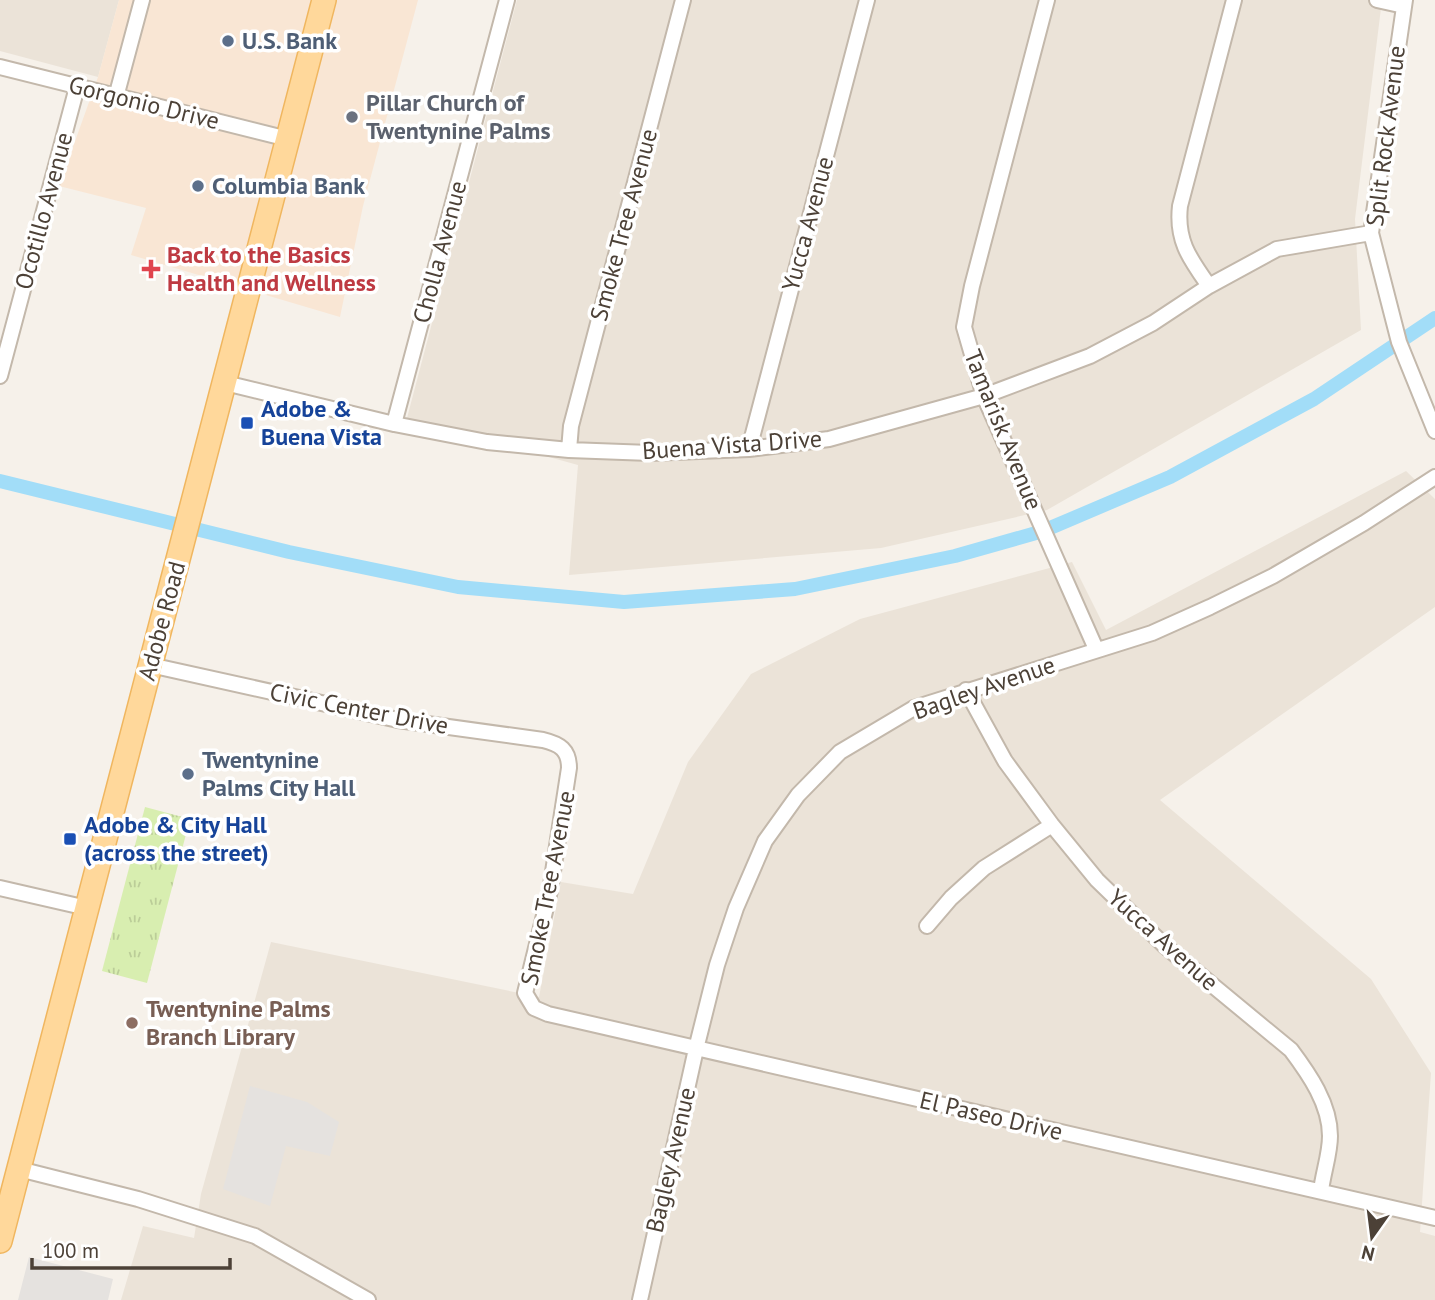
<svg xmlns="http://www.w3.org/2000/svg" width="1435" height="1300" viewBox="0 0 1435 1300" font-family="'PT Sans',sans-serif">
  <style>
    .residential { fill: #ebe3d8 }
    .commercial { fill: #f9e6d4 }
    .park { fill: url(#park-tufts) }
    .parking { fill: #e5e2df }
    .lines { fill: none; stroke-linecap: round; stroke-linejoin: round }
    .canal { stroke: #a2ddf8; stroke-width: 14 }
    .minor-casing { stroke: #c3b8ab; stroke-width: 18 }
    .primary-casing { stroke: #f0b65f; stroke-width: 26 }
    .minor { stroke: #fff; stroke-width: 14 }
    .primary { stroke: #ffd89b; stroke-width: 23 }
    .service-dot { fill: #5c6f8a; stroke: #fff; stroke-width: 2.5 }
    .worship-dot { fill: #6b7280; stroke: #fff; stroke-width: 2.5 }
    .health-dot { fill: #e0444e; stroke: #fff; stroke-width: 2.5 }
    .transit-dot { fill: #1a4fb4; stroke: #fff; stroke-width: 2.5 }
    .education-dot { fill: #8d6e63; stroke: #fff; stroke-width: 2.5 }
    .labels { text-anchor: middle; stroke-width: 7; stroke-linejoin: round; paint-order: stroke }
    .service-label { font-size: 24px; font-weight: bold; fill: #4e5e75; stroke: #fff; text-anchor: start }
    .street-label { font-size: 24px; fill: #4c4137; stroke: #fff }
    .worship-label { font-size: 24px; font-weight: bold; fill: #5b616d; stroke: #fff; text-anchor: start }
    .health-label { font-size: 24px; font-weight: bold; fill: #be3a42; stroke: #fff; text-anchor: start }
    .transit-label { font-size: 24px; font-weight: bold; fill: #164399; stroke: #fff; text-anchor: start }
    .education-label { font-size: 24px; font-weight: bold; fill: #785e54; stroke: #fff; text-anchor: start }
  </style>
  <defs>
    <pattern id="park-tufts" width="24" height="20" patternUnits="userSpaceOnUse" patternTransform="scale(1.75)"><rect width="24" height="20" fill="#d8eeb0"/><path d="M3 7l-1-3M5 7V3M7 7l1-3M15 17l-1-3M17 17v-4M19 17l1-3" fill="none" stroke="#bbcd98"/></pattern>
  </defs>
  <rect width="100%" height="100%" fill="#f6f1ea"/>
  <!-- residential -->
  <path class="residential" d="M0,0H119L98,77L0,51Z
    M517,0H1382L1355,219L1361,330L1047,510L881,548L569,575L578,465L407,418Z
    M1406,471L1435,499V607L1160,800L1371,979L1431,1073L1420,1232L1435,1236V1300H121L143,1226L194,1238L201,1194L271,942L539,997L561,882L633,894L688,762L751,674L860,619L1072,562L1106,630Z"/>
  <!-- commercial -->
  <path class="commercial" d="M119,0H418L363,206L340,317L131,255L146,208L59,186L98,77Z"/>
  <!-- park -->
  <path class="park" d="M145,807L190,819L147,983L102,971Z"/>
  <!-- parking -->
  <path class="parking" d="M250,1086L307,1102L339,1122L330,1156L286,1146L270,1206L223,1189Z
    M29,1257L113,1279L108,1300H18Z"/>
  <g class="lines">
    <!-- canal -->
    <path class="canal" d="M0,481L289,552L458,587L624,602L795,589L955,556L1043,531L1170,477L1314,399L1435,318"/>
    <defs>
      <path id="minor" d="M1047,0L972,286L964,327L984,396L1096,649
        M1377,0L1404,6
        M1405,0L1371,233L1399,342L1435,431
        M0,67L288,139
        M116,97L142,0
        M1209,286C1190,259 1176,241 1180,206L1234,0
        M0,376L77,87
        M225,383L394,424L487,442L569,450L650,453L749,449L829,439L984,396L1090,356L1153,323L1209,286L1277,249L1371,233
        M394,424L507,0
        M749,449L867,0
        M569,450L571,426L683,0
        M150,665L398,720L543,740C560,744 569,750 569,768L550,891L525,993L534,1008L548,1014L1435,1218
        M966,690L1005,761L1052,825L1097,880L1165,946L1291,1050C1309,1074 1330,1104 1330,1136C1330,1154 1323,1173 1321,1191
        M0,888L87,908
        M927,926L951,898L984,868L1052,825
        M19,1169L138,1199L255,1236L368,1300
        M640,1300L696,1049L717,965L736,908L765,841L798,795L840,752L914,708L1152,633L1210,607L1273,576L1364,523L1435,477"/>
      <path id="primary" d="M0,1241L324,0"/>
    </defs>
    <!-- minor casing -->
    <use href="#minor" class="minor-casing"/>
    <!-- primary casing -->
    <use href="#primary" class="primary-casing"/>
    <!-- minor -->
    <use href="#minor" class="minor"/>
    <!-- primary -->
    <use href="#primary" class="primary"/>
  </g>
  <!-- markers -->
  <g class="service-dot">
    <circle cx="228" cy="41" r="7"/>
    <circle cx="198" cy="186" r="7"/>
    <circle cx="188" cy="774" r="7"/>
  </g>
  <circle class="worship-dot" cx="352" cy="117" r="7"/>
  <path class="health-dot" d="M147.5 258.5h7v7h7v7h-7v7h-7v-7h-7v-7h7z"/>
  <g class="transit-dot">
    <rect x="240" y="416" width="14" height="14" rx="3.5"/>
    <rect x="63" y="832" width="14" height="14" rx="3.5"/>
  </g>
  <circle class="education-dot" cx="132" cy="1023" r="7"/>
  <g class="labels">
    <!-- service labels -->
    <g class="service-label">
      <text x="242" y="49">U.S. Bank</text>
      <text x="212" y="194">Columbia Bank</text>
      <text x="202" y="768">Twentynine<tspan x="202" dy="28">Palms City Hall</tspan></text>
    </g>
    <!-- street labels -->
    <g class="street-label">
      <text transform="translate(144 103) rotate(14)" y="8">Gorgonio Drive</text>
      <text transform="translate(1386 136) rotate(-83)" y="8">Split Rock Avenue</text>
      <text transform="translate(44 211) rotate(-75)" y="8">Ocotillo Avenue</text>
      <text transform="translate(808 224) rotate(-75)" y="8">Yucca Avenue</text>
      <text transform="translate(624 225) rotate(-75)" y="8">Smoke Tree Avenue</text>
      <text transform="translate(440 252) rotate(-75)" y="8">Cholla Avenue</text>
      <text transform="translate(1003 430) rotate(68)" y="8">Tamarisk Avenue</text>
      <text transform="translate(732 445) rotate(-4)" y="8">Buena Vista Drive</text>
      <text transform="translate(162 621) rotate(-75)" y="8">Adobe Road</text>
      <text transform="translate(984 688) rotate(-19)" y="8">Bagley Avenue</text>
      <text transform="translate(359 709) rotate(11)" y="8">Civic Center Drive</text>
      <text transform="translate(548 888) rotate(-79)" y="8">Smoke Tree Avenue</text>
      <text transform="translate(1163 940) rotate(42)" y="8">Yucca Avenue</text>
      <text transform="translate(991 1116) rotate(13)" y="8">El Paseo Drive</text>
      <text transform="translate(671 1160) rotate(-77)" y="8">Bagley Avenue</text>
    </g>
    <!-- worship labels -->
    <g class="worship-label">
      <text x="366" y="111">Pillar Church of<tspan x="366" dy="28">Twentynine Palms</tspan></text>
    </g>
    <!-- health labels -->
    <g class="health-label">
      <text x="167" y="263">Back to the Basics<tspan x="167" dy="28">Health and Wellness</tspan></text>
    </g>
    <!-- transit labels -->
    <g class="transit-label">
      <text x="261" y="417">Adobe &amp;<tspan x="261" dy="28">Buena Vista</tspan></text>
      <text x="84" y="833">Adobe &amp; City Hall<tspan x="84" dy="28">(across the street)</tspan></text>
    </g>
    <!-- education labels -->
    <g class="education-label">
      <text x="146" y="1017">Twentynine Palms<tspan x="146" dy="28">Branch Library</tspan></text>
    </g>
  </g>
  <!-- north arrow -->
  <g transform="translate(1372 1237) rotate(194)" stroke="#ffffff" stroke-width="5" paint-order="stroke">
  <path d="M0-5L12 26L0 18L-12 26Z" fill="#4c4137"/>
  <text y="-10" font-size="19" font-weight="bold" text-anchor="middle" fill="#4c4137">N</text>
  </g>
  <!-- scale -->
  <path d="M32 1258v10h198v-10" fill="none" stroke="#4c4137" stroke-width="3.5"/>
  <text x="42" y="1258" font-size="21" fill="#4c4137" stroke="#ffffff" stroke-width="5" paint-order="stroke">100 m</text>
</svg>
